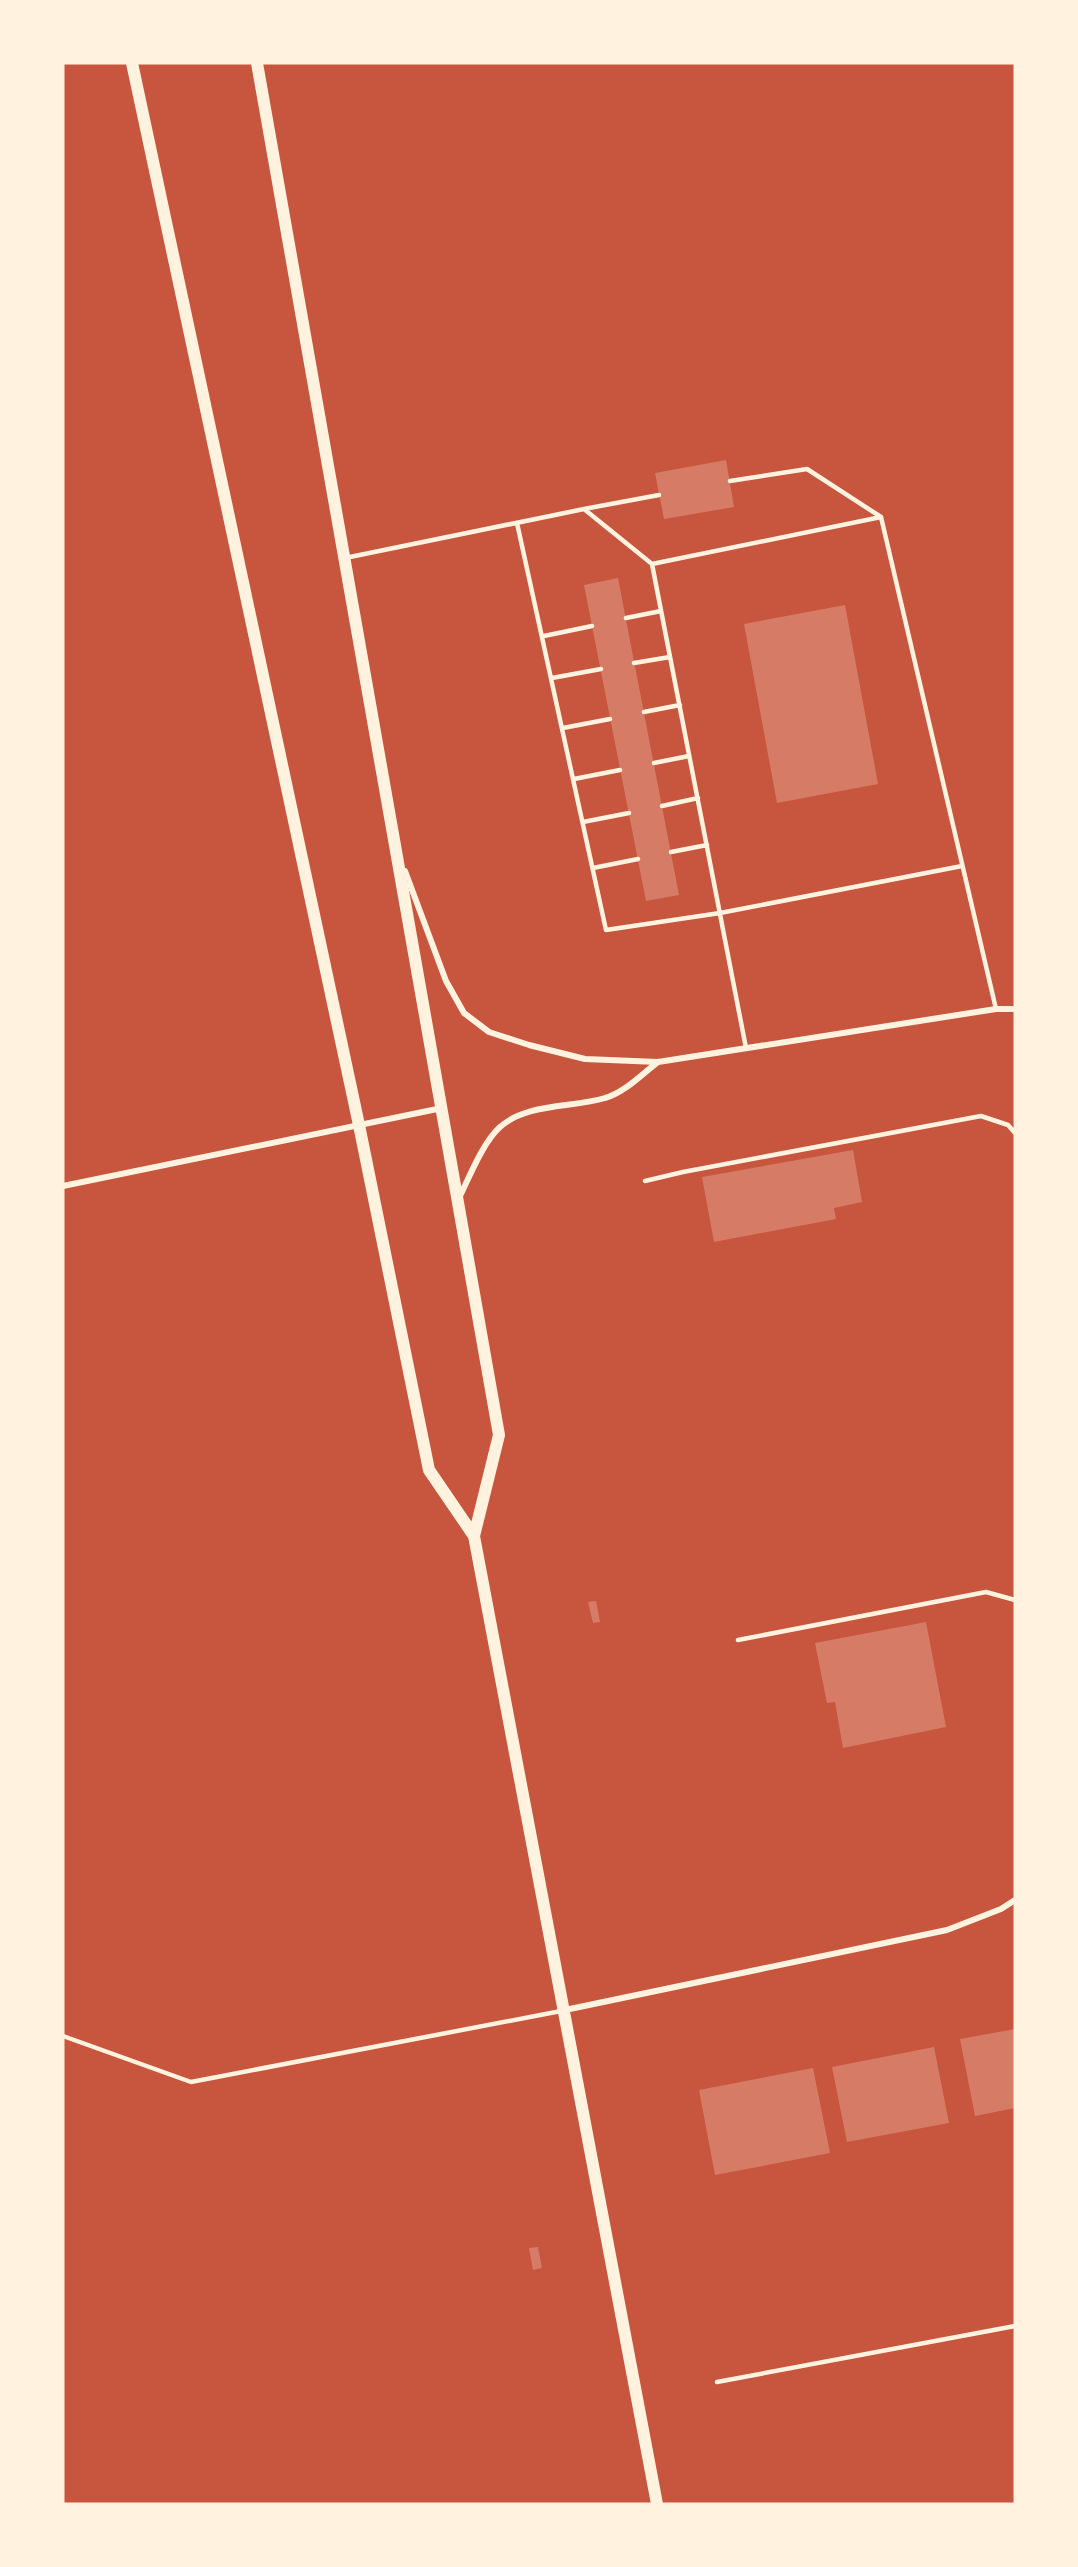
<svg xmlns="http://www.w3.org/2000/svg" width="1078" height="2567" viewBox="0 0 1078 2567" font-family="'PT Sans Narrow',sans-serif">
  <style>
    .building { fill: #d67c66 }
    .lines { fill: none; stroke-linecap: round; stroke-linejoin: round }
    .service { stroke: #fff3e0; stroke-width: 4.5 }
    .minor { stroke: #fff3e0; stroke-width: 6 }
    .secondary { stroke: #fff3e0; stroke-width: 12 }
  </style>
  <rect width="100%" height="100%" fill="#c8553d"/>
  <!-- building -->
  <path class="building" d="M726,460L734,507L664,519L655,473Z
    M618,578L679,895L646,901L584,585Z
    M845,605L878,784L777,803L744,624Z
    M853,1150L862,1202L834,1208L836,1219L714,1242L702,1177Z
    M596,1601L600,1622L593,1623L588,1602Z
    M926,1622L946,1727L843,1748L835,1702L827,1703L815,1643Z
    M1015,2029V2108L975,2116L960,2039Z
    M934,2047L949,2123L847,2142L832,2067Z
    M813,2068L830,2153L715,2175L699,2090Z
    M538,2247L542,2268L533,2270L529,2248Z"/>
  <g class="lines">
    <!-- service -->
    <path class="service" d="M730,481L807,469L881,517
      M584,509L659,495
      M517,523L606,930L720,913L962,866
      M345,558L584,509L652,564
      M626,618L661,611
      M544,636L592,626
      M634,663L670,657
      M552,678L601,669
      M644,712L680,705
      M563,728L610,719
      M654,763L689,756
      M574,779L620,770
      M662,806L698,798
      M583,822L629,813
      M671,852L707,845
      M593,868L638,859
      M746,1048L652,564L881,517L996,1009
      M645,1181L683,1172L981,1116L1008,1125L1015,1133
      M738,1640L986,1592L1015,1600
      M63,2036L191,2082L561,2011
      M717,2382L1015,2326"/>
    <!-- minor -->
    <path class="minor" d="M405,871L446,981L464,1013L489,1032L529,1045L585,1059L658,1062L996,1009H1015
      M63,1186L442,1108
      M459,1198C469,1178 483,1142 500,1127C527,1103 572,1108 605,1098C624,1093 642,1074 658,1062
      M565,2010L947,1930L1001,1909L1015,1900"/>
    <!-- secondary -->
    <path class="secondary" d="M132,63L359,1125L429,1470L474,1536L657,2504
      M257,63L499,1435L474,1536"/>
  </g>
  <!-- border -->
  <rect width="1078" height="2567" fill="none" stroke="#fff3e0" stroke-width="129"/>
</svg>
